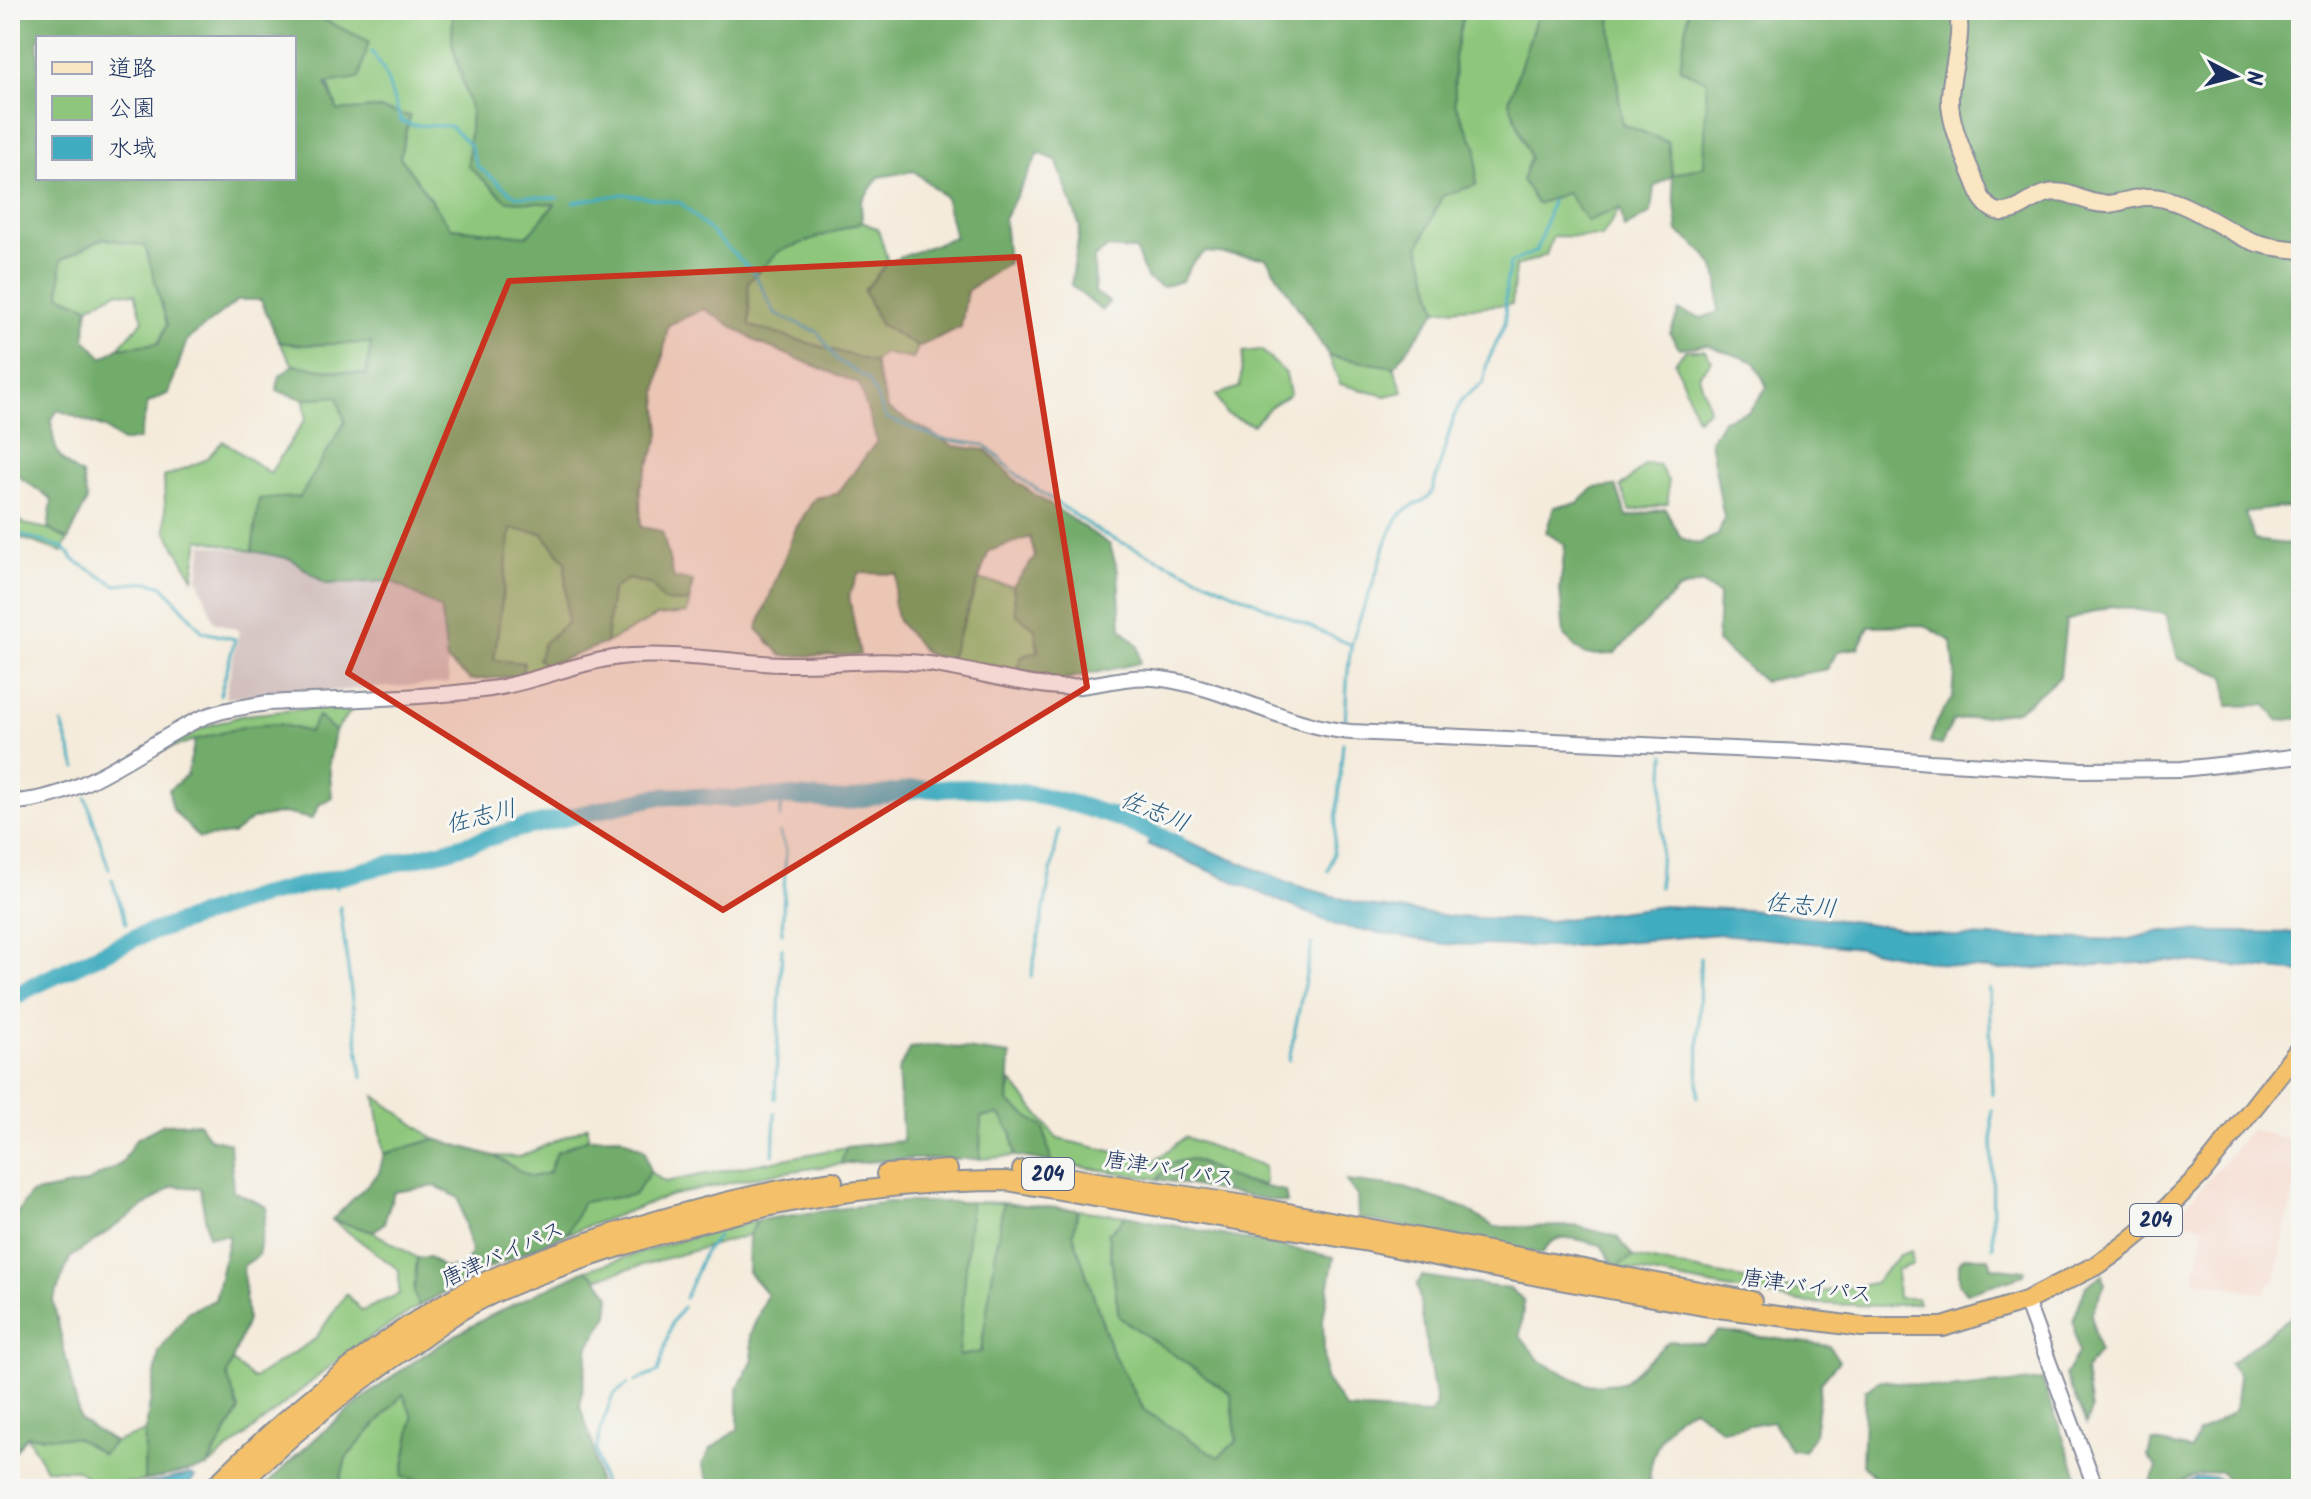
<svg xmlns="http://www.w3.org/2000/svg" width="2311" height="1499" viewBox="0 0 2311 1499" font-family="Kalam,'Klee One',sans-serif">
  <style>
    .built { fill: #f6d2c3 }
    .industrial { fill: #d1bfbd }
    .green { fill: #8ec77b; stroke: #547b6c; stroke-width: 2 }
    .forest { fill: #72ac6b; stroke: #466e64; stroke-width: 2; fill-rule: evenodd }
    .water { fill: #40acbf; stroke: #2e6e8e; stroke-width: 2 }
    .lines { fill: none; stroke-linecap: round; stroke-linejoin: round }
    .stream { stroke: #40acbf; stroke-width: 3 }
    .river { stroke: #40acbf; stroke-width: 18 }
    .tertiary-casing { stroke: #888d9c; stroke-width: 18 }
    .secondary-casing { stroke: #888d9c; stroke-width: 20 }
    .trunk-casing { stroke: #888d9c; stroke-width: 22 }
    .tertiary { stroke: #fff; stroke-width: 14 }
    .secondary { stroke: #fbe6c3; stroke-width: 16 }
    .trunk { stroke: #f4c16a; stroke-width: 18 }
    .marked { fill: #c8321e; fill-opacity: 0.2; stroke: #c8321e; stroke-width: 6; stroke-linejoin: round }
    .labels { text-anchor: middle; stroke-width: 6; stroke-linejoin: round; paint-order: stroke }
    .shield { fill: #f6f6f2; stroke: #5d6b8a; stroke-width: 2 }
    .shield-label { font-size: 20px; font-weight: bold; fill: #1b2f5e }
    .street-label { font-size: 22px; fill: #1b2f5e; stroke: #f6f6f2 }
    .water-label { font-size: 24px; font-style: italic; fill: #285b80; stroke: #f6f6f2 }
  </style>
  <rect width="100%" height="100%" fill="#f6f6f2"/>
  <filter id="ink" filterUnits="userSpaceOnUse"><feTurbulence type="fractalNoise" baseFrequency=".0125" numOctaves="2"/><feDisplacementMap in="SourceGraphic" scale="16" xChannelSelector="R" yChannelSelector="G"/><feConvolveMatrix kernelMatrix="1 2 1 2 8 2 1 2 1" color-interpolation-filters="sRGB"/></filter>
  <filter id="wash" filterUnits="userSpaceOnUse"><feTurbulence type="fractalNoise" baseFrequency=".006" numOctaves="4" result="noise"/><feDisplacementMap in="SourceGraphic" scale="32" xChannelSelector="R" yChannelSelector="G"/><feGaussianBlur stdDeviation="1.8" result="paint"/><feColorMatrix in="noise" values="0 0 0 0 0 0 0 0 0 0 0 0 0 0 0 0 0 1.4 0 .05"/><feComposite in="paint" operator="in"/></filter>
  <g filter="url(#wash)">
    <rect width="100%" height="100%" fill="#f4ebdb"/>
    <!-- built -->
    <path class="built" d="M2251,1130L2301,1141V1157L2275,1280L2267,1285L2266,1294L2194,1279L2204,1226L2174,1219Z"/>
    <!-- industrial -->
    <path class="industrial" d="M203,544L291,559L326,584L391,581L441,609L449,683L225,698L239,630L214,622L198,578Z"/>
    <!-- green -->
    <path class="green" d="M303,10H453L452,43L471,111L468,166L555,204L527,236L451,228L400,157L377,108L338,111Z
      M1464,10H1539L1509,101L1531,158L1567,193L1620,208L1602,237L1553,236L1546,255L1515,267L1512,304L1437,310L1419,246L1442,196L1477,149L1455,104L1454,57Z
      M1609,10H1689L1680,69L1707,81L1704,166L1672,175L1668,142L1622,125Z
      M862,222L878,229L888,262L864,291L880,324L918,347L913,359L883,353L874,362L750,326L748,282L779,251Z
      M103,238L146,246L167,324L159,343L118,348L143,320L135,294L117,292L88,307L60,295L61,260Z
      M279,342L301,345L372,342L367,375L293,365Z
      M1261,350L1286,374L1290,394L1270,407L1253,425L1226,414L1216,395L1240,387L1243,352Z
      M1686,350H1704L1712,360L1699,375L1709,409L1697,419L1675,362Z
      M1329,356L1394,367L1403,392L1385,396L1340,384Z
      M337,396L345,422L300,498L259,499L252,551L199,539L193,578L166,531L164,477L205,460L223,441L270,473L306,418L304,399Z
      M1646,464L1659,465L1668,481V504L1630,511L1621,487Z
      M10,511L24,524L48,529L68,540L62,552L12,535Z
      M511,529L542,533L565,561L567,623L544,643L538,659L546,666L521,676L524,663L494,661Z
      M628,579L652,585L663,601L689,602L687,613L657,616L606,643L612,590Z
      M979,580L1013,586L1016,614L1035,628L1038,651L1021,657L1017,669L949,661Z
      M345,705L350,712L335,731L318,716L310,732L278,724L195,740L155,753L201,728L244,715Z
      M1012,1082L1058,1139L1155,1161L1185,1137L1264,1166L1265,1185C1257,1184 1247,1183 1240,1181C1201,1170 1193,1141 1157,1179L1051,1162L1044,1128L1008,1102Z
      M375,1096L435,1139L384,1154Z
      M1001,1115L1012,1134L1015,1156L980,1159L981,1117Z
      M588,1126V1138L557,1152L549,1173L531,1177L494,1156L520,1157Z
      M846,1147L841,1164L771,1174L669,1196L567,1234L582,1202L634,1195L650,1172L665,1182Z
      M971,1202L1003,1203L981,1352L958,1356Z
      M1078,1210L1126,1216L1108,1234L1119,1317L1231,1394L1237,1442L1218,1458L1144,1410L1112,1352L1073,1234Z
      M332,1220L373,1232L417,1258L414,1291L419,1306L349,1351L207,1467L239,1410L227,1375L232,1361L253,1379L315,1339L346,1294L362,1311L399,1294V1270Z
      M758,1220L749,1235L597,1278L586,1270L677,1241Z
      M1911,1251L1913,1264L1896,1270L1898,1298H1917L1919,1303L1878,1306L1806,1303L1615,1267L1633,1257L1814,1293L1874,1283L1900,1255Z
      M403,1393L413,1417L402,1477L437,1484L439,1489H338L346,1458Z
      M145,1432L144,1481L98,1486L77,1470L46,1469L27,1436L76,1438L103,1454L114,1442Z"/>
    <!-- forest -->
    <path class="forest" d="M10,10H303L369,41L359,78L326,83L338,111L377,108L410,116L400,157L451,228L527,236L555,204L507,201L468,166L471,111L452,43L453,10H1464L1454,57L1455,104L1477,149L1476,185L1442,196L1419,246L1437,310L1394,367L1329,356L1266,258L1206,252L1193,262L1182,281L1162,287L1146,278L1136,250L1107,248L1094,258L1095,292L1109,302L1102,311L1071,285L1080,227L1056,160L1039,153L1004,219L1008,263L967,291L961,327L918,347L880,324L864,291L888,262L955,237L945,197L914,171L879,177L861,202L862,222L779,251L748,282L750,326L874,362L888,409L954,446L986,450L1018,483L1110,545L1118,572L1121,628L1138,646L1140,663L1057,681L1017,669L1021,657L1038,651L1035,628L1016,614L1013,586L1035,557L1030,537L989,551L949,661L926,654L898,621L893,602L897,574L859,573L849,596L860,655L782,656L757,629L796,528L815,498L837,494L877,441L859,384L759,343L704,309L668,325L657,393L660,435L640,487L641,527L662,531L674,578L693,581L689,602L663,601L652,585L628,579L612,590L606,643L546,666L538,659L544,643L567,623L565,561L542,533L511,529L494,660L524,663L521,676L471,680L447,661L441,609L391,581L326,584L291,559L252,551L259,499L300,497L345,422L337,396L304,399L277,391L279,377L293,365L366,375L371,343L301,345L279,342L261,300H238L187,340L169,393L148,403L139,439L122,442L105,428L58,410L51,420C54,449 56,460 82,475L87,500L68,540L48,529L52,500L10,470ZM38,38H294V178H38ZM103,238L145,246L167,324L159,343L118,348L103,358L85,339L88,307L60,295L61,260Z
      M1539,10H1609L1622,124L1668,142L1672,175L1704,166L1707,81L1680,69L1689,10H2197L2219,16V10H2277L2301,20V517L2286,507L2245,512L2254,540L2294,545L2301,553V718L2278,721L2266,705L2228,706L2225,676L2178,659L2166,614L2111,606L2066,621L2060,677L2017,711L1953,721L1941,745L1930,743L1936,722L1953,697L1955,672L1952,642L1924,625L1869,626L1858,648L1838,651L1827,669L1764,681L1717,642L1719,595L1701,583L1678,590L1614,654L1585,655L1564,636L1560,589L1565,545L1546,532L1554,507L1578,503L1593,488L1616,486L1627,517L1665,509L1681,538L1698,544L1718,535L1724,518L1710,441L1723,420L1749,411L1767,387L1755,362L1707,345L1679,348L1670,334L1679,311L1702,318L1718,312C1722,267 1713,258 1678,232L1672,176L1654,187L1651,213L1624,228L1620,208L1587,221L1567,193L1537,204L1522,180L1530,158L1509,101Z
      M318,716L335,731L329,763L332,798L320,804L312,819L284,813L252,819L233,834L199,838L172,809L169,790L187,775L195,740L246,726L278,724L309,732Z
      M937,1045L1010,1055L1008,1102L1044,1128L1051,1162L1015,1156L1012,1134L1000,1115L981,1117L980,1159H907L841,1164L846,1147L903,1141L898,1071L910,1048Z
      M199,1123L209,1138L230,1143L233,1191L267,1207L258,1256L243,1266L247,1320L227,1375L239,1410L207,1467L144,1481L145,1432L159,1352L189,1311L215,1300L229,1236H208L200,1188L173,1186L70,1258L53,1301L80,1420L114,1442L103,1454L76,1438L27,1436L10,1458V1224L30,1194L86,1183L122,1163L136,1139L164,1124Z
      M620,1137L645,1150L650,1172L634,1195L583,1202L567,1234L486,1269L419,1306L414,1292L417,1258L429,1257L444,1268L465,1267L471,1252L459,1198L436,1186L394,1192L384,1223L373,1232L332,1220L379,1173L384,1154L435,1139L494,1156L531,1177L549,1173L557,1152L588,1138Z
      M1191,1159L1239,1181L1285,1191L1287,1203L1157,1179L1172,1163Z
      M1346,1181L1405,1188L1464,1208L1495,1227L1577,1226L1618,1237L1633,1257L1615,1267L1601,1245C1577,1240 1555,1228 1542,1254L1358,1218L1357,1196Z
      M889,1202H971L959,1356L981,1352L1003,1203L1078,1210L1073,1234L1112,1352L1144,1410L1218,1457L1237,1441L1231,1394L1119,1317L1108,1234L1126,1216L1334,1257L1323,1319L1325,1379L1346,1409L1430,1414L1436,1404L1417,1284L1422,1276L1510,1289L1524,1300L1520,1336L1540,1361L1587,1385L1623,1383L1669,1341L1704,1344L1719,1331L1829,1346L1839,1361L1821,1382L1814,1434L1804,1451L1791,1450L1772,1421L1722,1430L1694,1408C1665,1416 1646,1461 1650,1489H712L702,1464L711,1449L738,1429V1388L753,1359L750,1335L767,1294L748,1272L749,1235L758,1220Z
      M1964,1257L1989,1258L1992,1267L2025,1271L2024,1275L1966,1293L1959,1284V1263Z
      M586,1270L597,1278L610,1296L608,1315L589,1346L580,1406L592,1442L599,1489H439L436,1484L402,1477L413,1417L403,1394L346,1458L338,1489H262C328,1423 403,1362 486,1318C519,1301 553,1286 586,1270Z
      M2103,1274L2105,1284L2091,1314L2099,1351L2085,1372L2091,1410L2086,1424L2065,1375L2078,1353L2073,1320L2086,1286Z
      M2301,1309V1489H2233L2221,1471L2197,1475L2175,1484L2173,1489H2147L2157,1468L2148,1456L2152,1441L2191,1450L2198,1433L2235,1411L2239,1375L2229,1364Z
      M1881,1380L1947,1389L2042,1380L2081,1486L2080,1489H2010L2001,1486L1988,1489H1910L1878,1481L1862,1464L1865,1390Z"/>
    <!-- water -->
    <path class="water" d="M1159,830L1298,886L1368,906L1457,917L1550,921L1663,906L1747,910L1857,922L1953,936L2126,940L2162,931L2301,933V972L2178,961L2002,970L1959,967L1860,948L1720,934L1561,947L1444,944L1338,926L1147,844Z
      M191,1474L195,1477L185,1489H143V1485Z
      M2216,1477L2224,1483L2227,1489H2177L2197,1478Z"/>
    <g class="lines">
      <!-- stream -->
      <path class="stream" d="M372,52L384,71L401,121L412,125L450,126L470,145L477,166L515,196L558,198
        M573,202L624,194L681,203L755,274L775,314L818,332L837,360L869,380L886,418L941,439L985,445L1023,480L1103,534L1351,645
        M10,526L15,533L64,548L75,561L116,585L149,582L163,586L203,632L235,639L220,695
        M1345,723C1347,697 1346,669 1352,643C1358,619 1369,597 1376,574C1383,554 1387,534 1399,517C1407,504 1425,505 1432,492L1454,416L1463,398L1483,383L1487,363L1505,324L1506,285L1510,263L1537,251L1552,201
        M62,724L76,768
        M86,798L109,869
        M780,817L783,796
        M780,833L786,849L782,933
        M1328,871L1333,855L1343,743
        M112,879L126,923
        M1659,887L1665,755
        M336,888L340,877
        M340,907L362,1077
        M131,933L137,937
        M1031,977L1059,830
        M1989,989L1992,1094
        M1289,1060L1312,944
        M1698,1097L1700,958
        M775,1099L782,948
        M1992,1110L1993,1247
        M773,1155L775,1113
        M685,1298L704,1253L718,1236
        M636,1381L658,1372L672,1322L683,1307
        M604,1489L596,1450L603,1422L613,1395L628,1384"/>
      <!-- river -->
      <path class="river" d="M10,1000L29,988L137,937L256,897L448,850L521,828L656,797L681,796L734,799L783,796L845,801L917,789L975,788L1032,794L1074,804L1121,819L1178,844"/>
    </g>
  </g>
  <g filter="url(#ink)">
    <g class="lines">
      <defs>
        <path id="tertiary" d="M10,802C79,801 137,750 195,721C217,710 243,707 267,703C341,699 417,699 490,689C538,682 583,659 631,656C681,653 732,662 782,664C828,665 875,658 921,663C967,668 1011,684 1058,687C1090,689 1121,675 1153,678C1222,684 1282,726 1351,732L1823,753L1930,762L2082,770L2182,769L2301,756
          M2026,1301L2096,1489"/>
        <path id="secondary" d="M1958,10C1963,41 1952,66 1950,96C1948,126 1971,168 1981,197C1986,204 1990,210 2000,212C2017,214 2029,199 2045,194C2062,188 2076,198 2092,202C2114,208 2126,198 2146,197C2180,195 2216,226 2247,239C2264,247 2283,248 2301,250"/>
        <path id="trunk" d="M1022,1170L1251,1206L1752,1301
          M886,1174L948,1170
          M212,1489C282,1419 369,1346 455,1297C498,1273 545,1257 591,1241C670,1215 750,1193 833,1181
          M236,1489C288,1435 347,1389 409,1347C432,1330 454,1313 480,1300C520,1280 562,1266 604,1252C737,1207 867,1181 1007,1181L1368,1242L1483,1266L1703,1306L1862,1327H1943L2026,1301L2099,1264L2125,1245L2153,1222L2201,1174L2301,1047"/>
      </defs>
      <!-- tertiary casing -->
      <use href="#tertiary" class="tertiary-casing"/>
      <!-- secondary casing -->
      <use href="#secondary" class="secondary-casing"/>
      <!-- trunk casing -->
      <use href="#trunk" class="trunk-casing"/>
      <!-- tertiary -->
      <use href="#tertiary" class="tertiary"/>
      <!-- secondary -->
      <use href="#secondary" class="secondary"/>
      <!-- trunk -->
      <use href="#trunk" class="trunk"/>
    </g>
  </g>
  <!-- marked area -->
  <path class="marked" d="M1019,257L1087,687L723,910L348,673L509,281Z"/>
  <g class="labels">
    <!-- shield labels -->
    <g class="shield">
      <rect x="1022" y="1158" width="52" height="32" rx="6"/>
      <rect x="2130" y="1204" width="52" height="32" rx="6"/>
    </g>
    <g class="shield-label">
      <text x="1048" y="1181">204</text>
      <text x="2156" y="1227">204</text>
    </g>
    <!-- street labels -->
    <g class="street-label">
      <text transform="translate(1170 1168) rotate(9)" y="8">唐津バイパス</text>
      <text transform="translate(502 1253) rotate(-24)" y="8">唐津バイパス</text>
      <text transform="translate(1807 1285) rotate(8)" y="8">唐津バイパス</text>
    </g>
    <!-- water labels -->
    <g class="water-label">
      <text transform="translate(1155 811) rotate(22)" y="8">佐志川</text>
      <text transform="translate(481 816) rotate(-14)" y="8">佐志川</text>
      <text transform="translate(1801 905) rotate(6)" y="8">佐志川</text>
    </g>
  </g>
  <!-- margin -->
  <rect width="2311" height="1499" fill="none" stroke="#f6f6f2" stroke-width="40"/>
  <!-- legend -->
  <rect x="36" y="36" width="260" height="144" fill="#f6f6f2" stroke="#9ea6b7" stroke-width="2"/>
  <rect x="52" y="62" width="40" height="12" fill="#fbe6c3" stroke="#9ea6b7" stroke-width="2"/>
  <text x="108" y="76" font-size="24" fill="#1b2f5e">道路</text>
  <rect x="52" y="96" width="40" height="24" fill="#8ec77b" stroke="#9ea6b7" stroke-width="2"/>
  <text x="108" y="116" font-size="24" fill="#1b2f5e">公園</text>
  <rect x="52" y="136" width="40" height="24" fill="#40acbf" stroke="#9ea6b7" stroke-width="2"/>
  <text x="108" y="156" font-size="24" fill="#1b2f5e">水域</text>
  <!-- north arrow -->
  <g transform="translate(2235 76) rotate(96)" stroke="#f6f6f2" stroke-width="6" paint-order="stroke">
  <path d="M0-6L14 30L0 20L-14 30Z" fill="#1b2f5e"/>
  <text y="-12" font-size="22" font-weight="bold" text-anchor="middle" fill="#1b2f5e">N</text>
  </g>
</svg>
